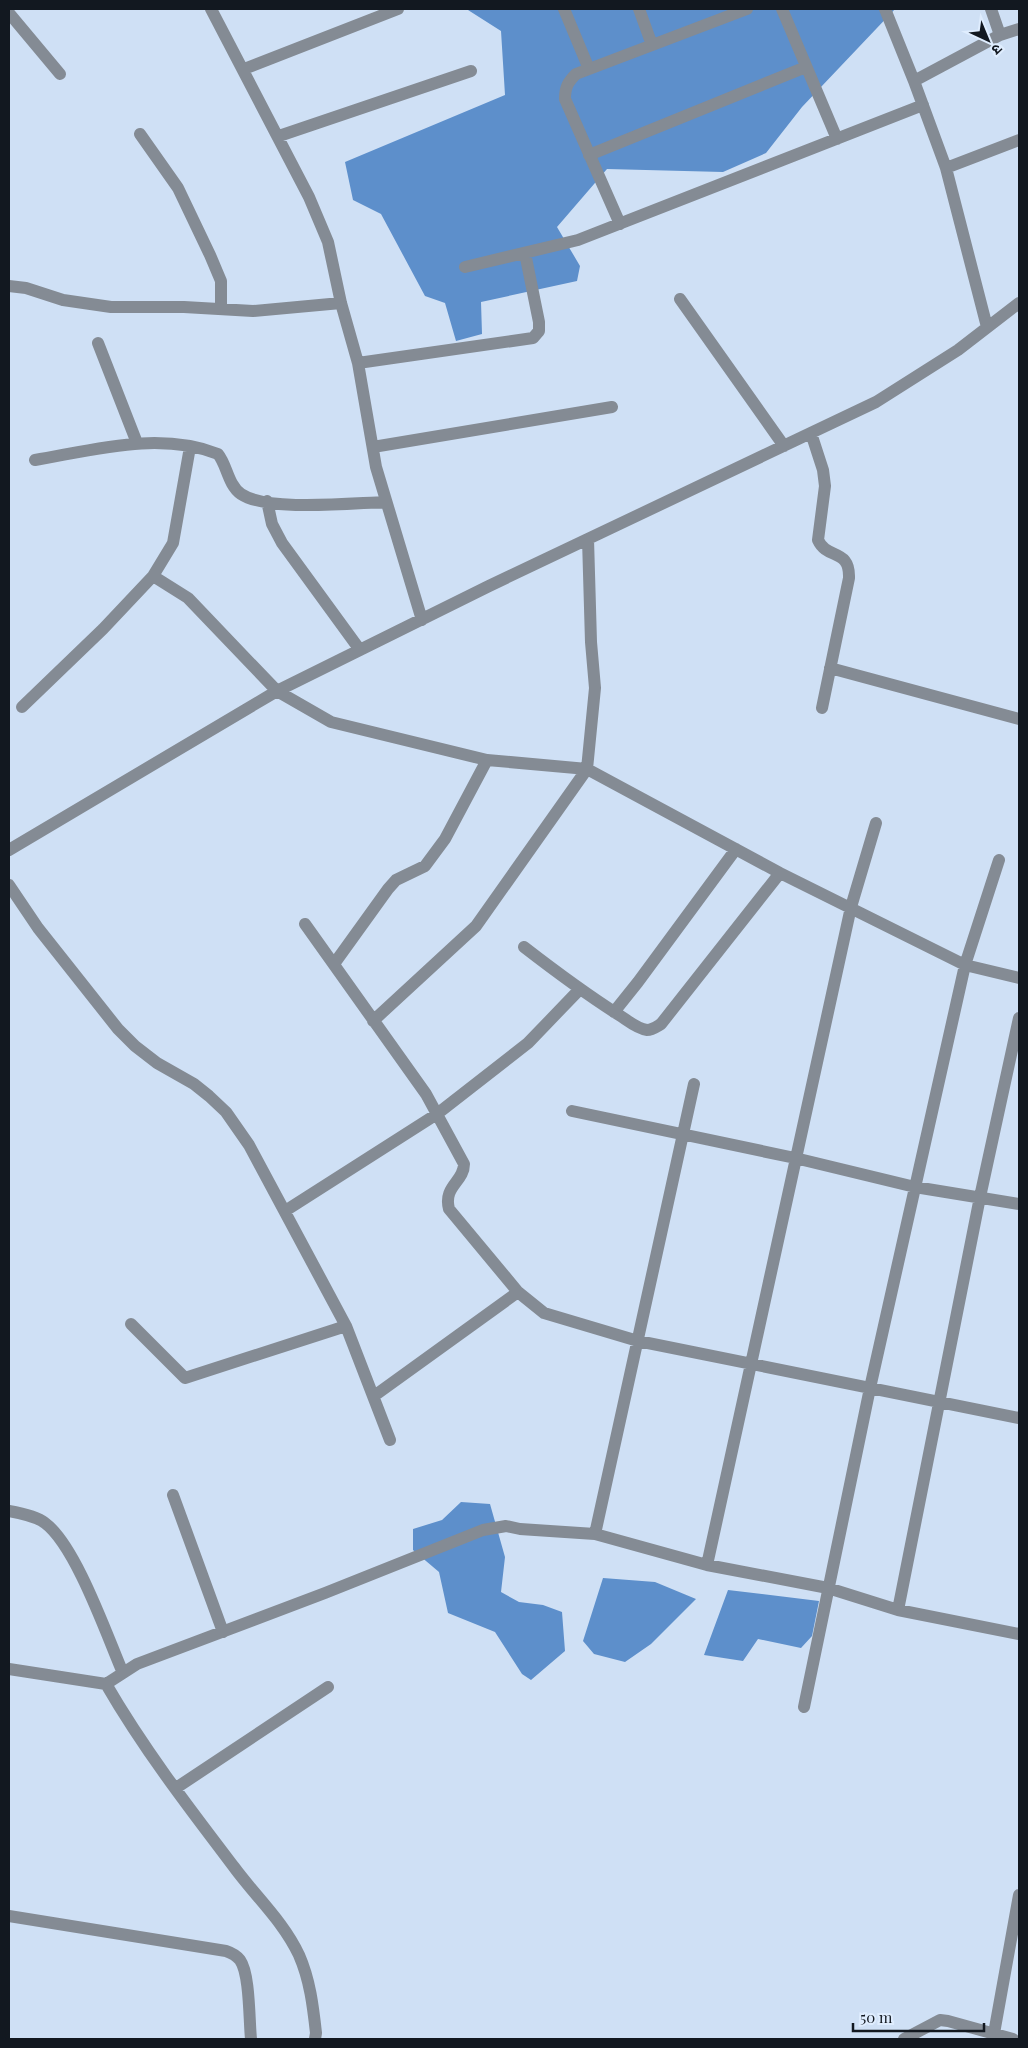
<svg xmlns="http://www.w3.org/2000/svg" width="1028" height="2048" viewBox="0 0 1028 2048" font-family="'Playfair Display','Noto Sans Devanagari',serif">
  <style>
    .water { fill: #5d8fcb }
    .lines { fill: none; stroke-linecap: round; stroke-linejoin: round }
    .minor { stroke: #848b94; stroke-width: 12 }
  </style>
  <rect width="100%" height="100%" fill="#cfe0f5"/>
  <!-- water -->
  <path class="water" d="M469,9H895L802,107L766,153L723,172L607,169L557,227L580,266L577,281L481,302L482,334L456,341L445,303L425,296L381,214L353,200L345,162L505,95L501,31L468,10Z
    M461,1502L490,1504L505,1557L501,1592L519,1602L543,1605L562,1612L565,1651L531,1680L522,1674L495,1632L448,1613L439,1572L413,1550V1529L442,1520Z
    M603,1578L655,1582L696,1599L651,1644L625,1662L594,1654L583,1641Z
    M728,1590L819,1601L812,1636L801,1648L758,1639L743,1661L704,1655Z"/>
  <g class="lines">
    <!-- minor -->
    <path class="minor" d="M211,9L309,197L328,242L341,303L358,363L376,467L422,620
      M564,9L589,69
      M639,9L652,45
      M782,9L837,139
      M885,9L914,81
      M9,13L60,74
      M1000,35L1019,29
      M244,69L398,9
      M140,134L178,188L210,255L221,281V309
      M279,136L471,71
      M589,155L806,67
      M946,168L1019,140
      M620,224L565,99C565,87 568,82 576,74L747,9
      M465,267L578,240L923,105
      M9,286L26,288L63,300L111,307H184L253,311L341,303
      M680,299L784,446
      M987,327L946,168L914,81L1000,35L991,9
      M98,343L137,443
      M358,363L533,338L539,331V322L525,253
      M811,433L823,470L825,486L818,540C827,560 850,548 849,578L822,708
      M373,447L612,407
      M35,460C94,450 159,431 218,454C227,465 228,485 241,494C268,512 352,503 386,502
      M267,501L272,524L282,543L360,650
      M153,576L188,598L277,691L331,722L487,760L587,769L780,873L965,965L1019,978
      M830,668L1019,719
      M22,707L103,629L153,576L173,543L190,447
      M9,850L277,691L489,586L876,402L958,350L1019,303
      M9,885L38,928L118,1029L135,1046L157,1063L194,1084L209,1096L226,1112L249,1145L346,1326L390,1440
      M305,924L426,1094L464,1164C464,1182 443,1186 449,1209L518,1292
      M524,947C555,971 586,994 619,1015C627,1020 637,1029 647,1030C652,1030 656,1027 661,1024L780,873
      M334,964L388,889L396,880L425,866L445,839L487,760
      M614,1012L638,982L736,849
      M373,1021L476,926L587,769L595,688L591,642L588,539
      M572,1111L795,1158L915,1187L1019,1204
      M285,1211L437,1114L528,1043L579,990
      M131,1324L185,1378L346,1326
      M374,1396L518,1292L544,1313L638,1341L1019,1418
      M173,1495L223,1632
      M9,1511C20,1513 36,1516 45,1523C76,1546 107,1636 123,1673
      M595,1534L694,1084
      M707,1565L851,907L876,823
      M898,1610L980,1197L1019,1018
      M9,1669L106,1684C143,1748 189,1808 234,1867C256,1897 283,1921 299,1955C310,1980 313,2006 316,2033L315,2039
      M106,1684L137,1664L325,1593L483,1530L506,1526L520,1529L595,1534L707,1565L828,1588L898,1610L1019,1634
      M804,1707L870,1388L965,965L999,860
      M176,1788L328,1687
      M9,1916L226,1951C232,1953 236,1955 240,1960C250,1974 249,2020 251,2039
      M904,2039L940,2020L948,2021L1013,2039
      M993,2039L1019,1895"/>
  </g>
  <!-- border -->
  <rect width="1028" height="2048" fill="none" stroke="#121820" stroke-width="20"/>
  <!-- north arrow -->
  <g transform="translate(988 40) rotate(136)" stroke="#dfedfe" stroke-width="4" paint-order="stroke">
  <path d="M0-4L9 19L0 12L-9 19Z" fill="#121820"/>
  <text y="-8" font-size="14" font-weight="bold" text-anchor="middle" fill="#121820">उ</text>
  </g>
  <!-- scale -->
  <path d="M853 2023v8h131v-8" fill="none" stroke="#121820" stroke-width="2.5"/>
  <text x="860" y="2023" font-size="15" fill="#121820" stroke="#dfedfe" stroke-width="4" paint-order="stroke">50 m</text>
</svg>
